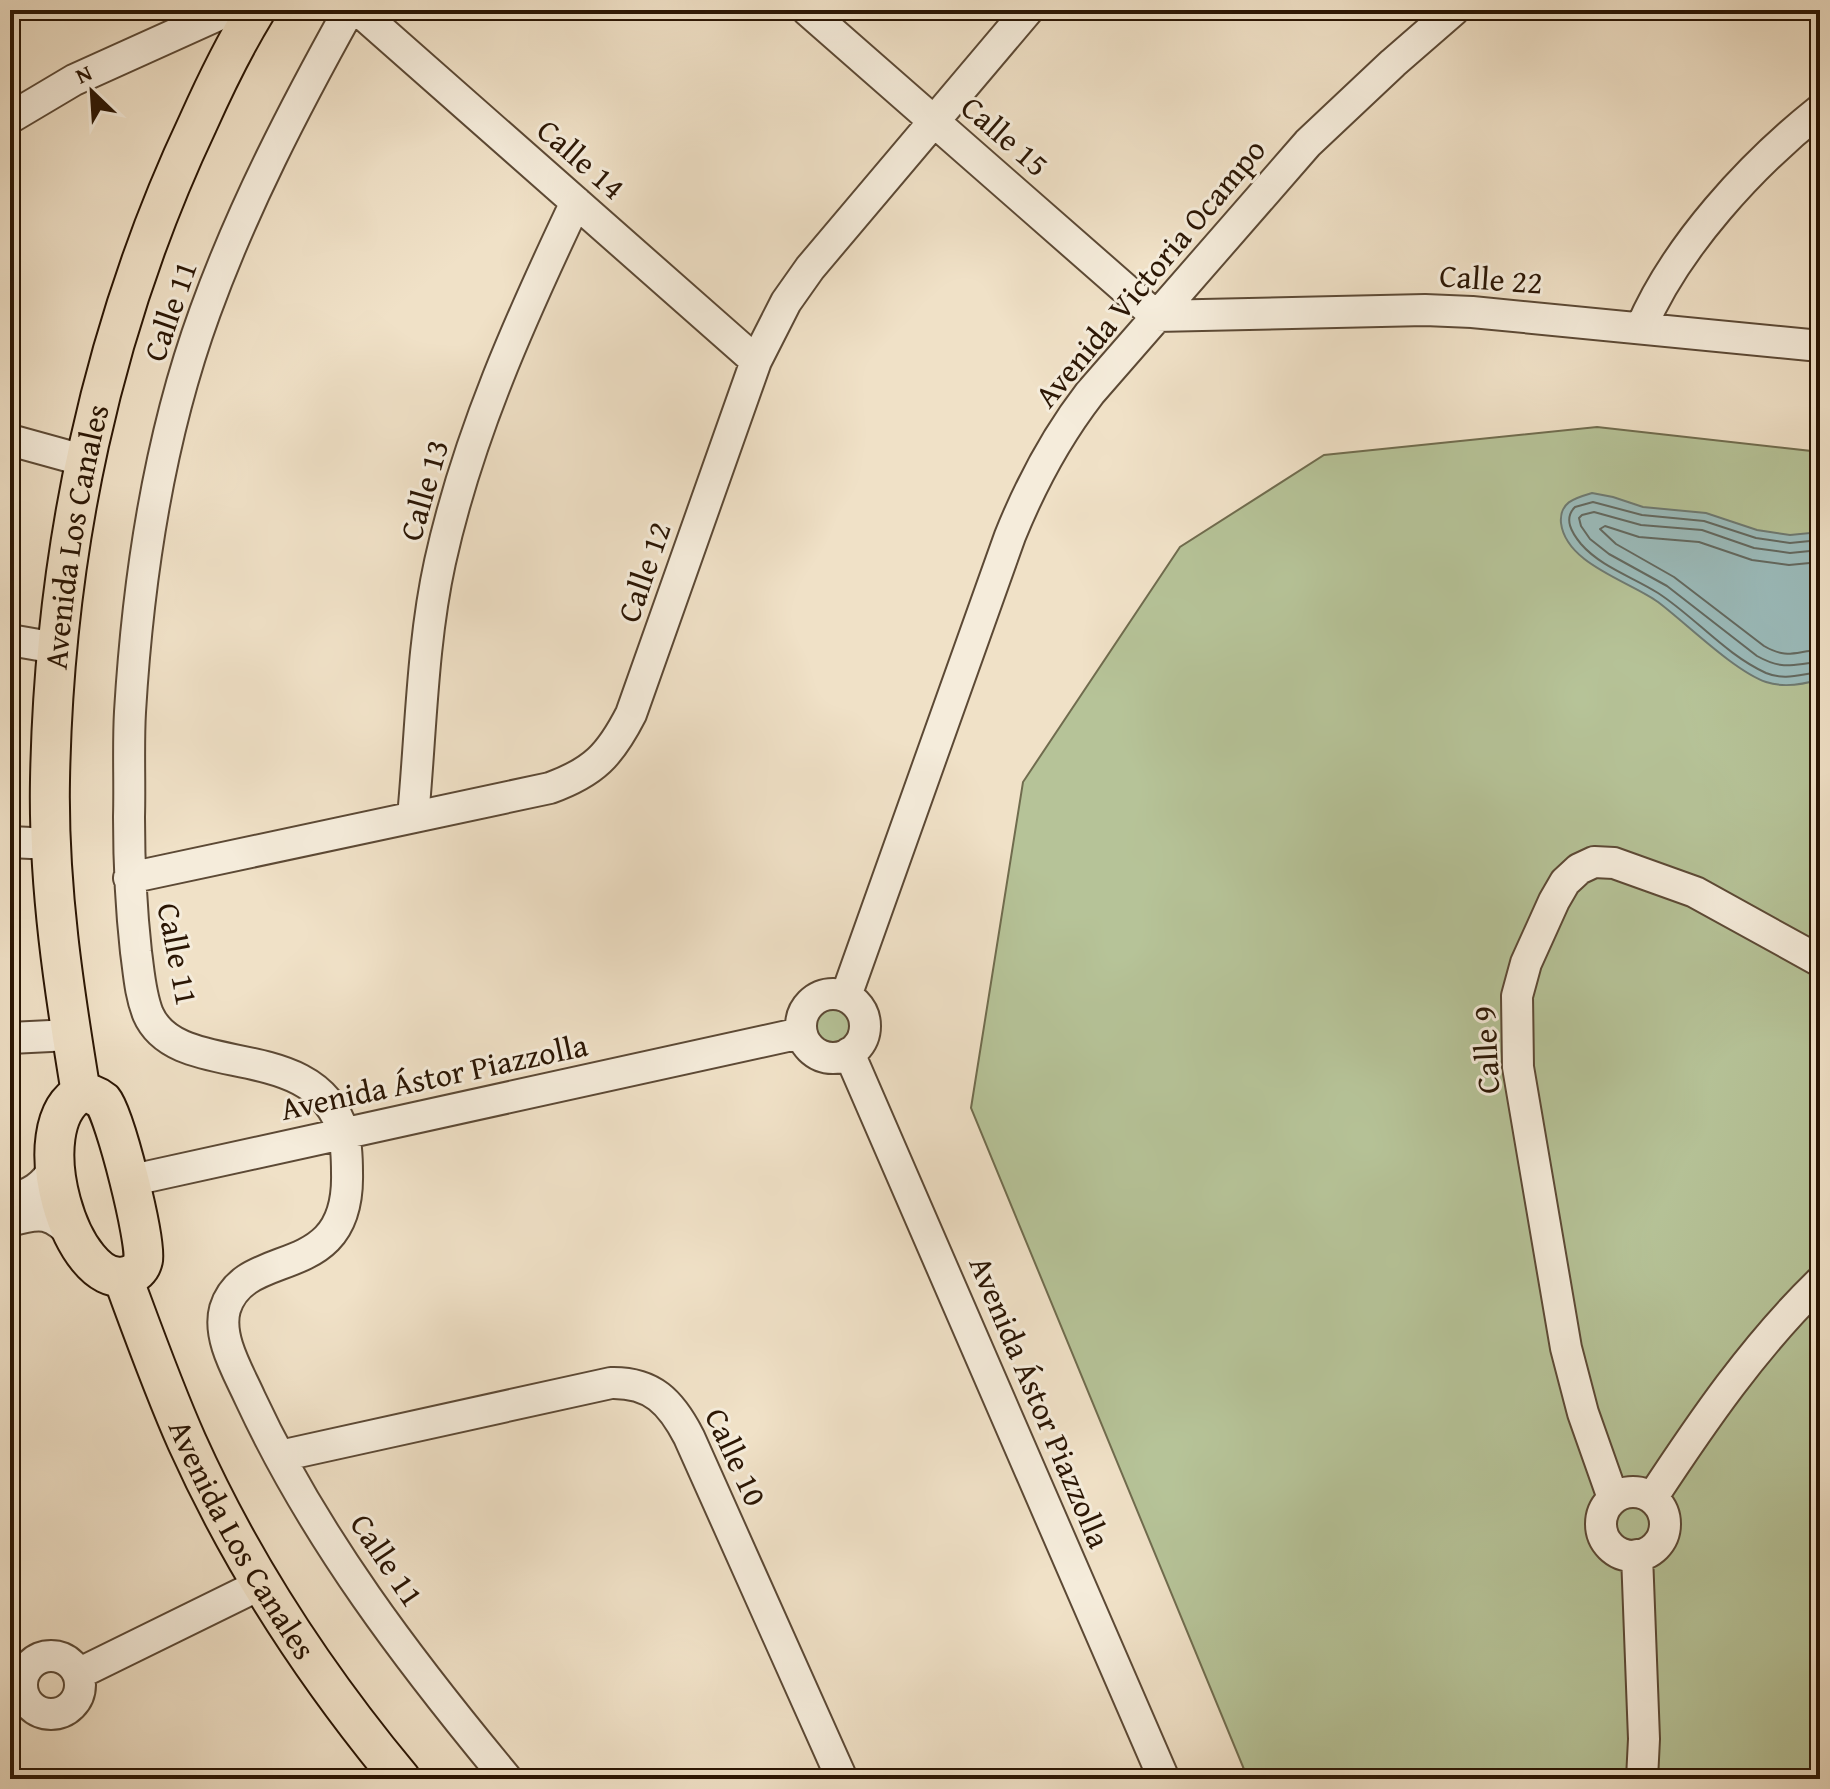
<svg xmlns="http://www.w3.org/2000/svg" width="1830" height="1789" viewBox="0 0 1830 1789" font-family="'Gentium Book Plus',serif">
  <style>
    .green { fill: #b6c398; stroke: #706c4e; stroke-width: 2 }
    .water { fill: #9bbcbc; stroke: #6e7a72; stroke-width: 2 }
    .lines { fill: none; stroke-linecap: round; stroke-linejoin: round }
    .shore { stroke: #636960; stroke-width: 2 }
    .minor-casing { stroke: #5c4935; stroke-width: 34 }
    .major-casing { stroke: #2b1604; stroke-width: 42 }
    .minor { stroke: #f5ecdb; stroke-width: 30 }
    .major { stroke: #f0e1c7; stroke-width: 38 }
    .labels { text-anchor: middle; stroke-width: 6; stroke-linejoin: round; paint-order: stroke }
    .street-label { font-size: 32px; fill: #2b1604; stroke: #f5ecdb }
  </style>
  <rect width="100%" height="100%" fill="#f0e1c7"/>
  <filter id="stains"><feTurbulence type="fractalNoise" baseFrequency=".0025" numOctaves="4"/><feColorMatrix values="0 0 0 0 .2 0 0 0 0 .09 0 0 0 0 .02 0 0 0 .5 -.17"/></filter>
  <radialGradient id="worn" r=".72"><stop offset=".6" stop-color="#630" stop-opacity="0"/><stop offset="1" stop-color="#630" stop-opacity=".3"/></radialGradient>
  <!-- green -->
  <path class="green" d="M1597,427L1820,452V1779H1248L971,1108L1023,782L1180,547L1324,455Z
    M812 1025a22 22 0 1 1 44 0a22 22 0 1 1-44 0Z"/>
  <!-- water -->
  <path class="water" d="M1592,493L1613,497L1643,507L1706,513L1757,530L1790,535L1820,532V679C1802,685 1784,688 1766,682C1734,671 1686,623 1658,602C1629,581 1566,564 1561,523C1559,502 1575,498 1592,493Z"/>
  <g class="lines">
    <!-- shore -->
    <path class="shore" d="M1820,540L1790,543L1756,538L1704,521L1642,515L1593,502L1575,507C1563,519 1572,533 1581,544C1601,567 1633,577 1658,593C1695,617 1726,655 1766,673C1785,681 1801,674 1820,672
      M1820,550L1790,553L1754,548L1702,530L1641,525L1594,512L1582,515L1579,518L1581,526L1590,539L1609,554L1667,586L1757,656C1784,671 1792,664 1820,662
      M1820,562L1789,565L1752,560L1699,542L1639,537L1605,526L1600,529L1616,544L1674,577L1764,646C1788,660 1795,651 1820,650"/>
    <defs>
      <path id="minor" d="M349,10C295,107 243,207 205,312C159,438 138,578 130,712C128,747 130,782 129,817C129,863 131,907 136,952C139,973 140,994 148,1014C178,1083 315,1035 343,1132C347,1145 347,1160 347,1173C350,1286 245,1243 225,1309C217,1338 239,1373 250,1398C315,1538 409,1661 507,1779
        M358,10L756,361
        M807,10L1156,316L1425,310L1472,312L1820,346
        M10,118L74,80L229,10
        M1641,328C1676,246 1751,165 1820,110
        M10,440L86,461
        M10,640L56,648
        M413,817C421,732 422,644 440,562C468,435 521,318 576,202
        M10,842L52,844
        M129,878L550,788C594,772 610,755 631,714L756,361L786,302L810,268L1028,10
        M801 1026a32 32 0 1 1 64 0a32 32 0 1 1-64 0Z
        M846,996L1010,536C1031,484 1056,437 1090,393L1308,143L1393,63L1454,10
        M10,1038L71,1035
        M849,1053L1164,1779
        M128,1181L801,1033
        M10,1200C30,1194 44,1187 54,1168
        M10,1221C41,1212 51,1212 74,1236
        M280,1456L611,1383C652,1382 671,1402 689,1437L842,1779
        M1601 1524a32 32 0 1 1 64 0a32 32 0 1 1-64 0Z
        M1613,1498L1583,1413L1566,1348L1518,1067L1517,996L1526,963L1554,901L1565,882L1579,869L1594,862L1614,863L1695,892L1820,961
        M1652,1498C1702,1422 1754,1346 1820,1282
        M1637,1555L1644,1739L1642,1779
        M22 1685a29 29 0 1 1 58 0a29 29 0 1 1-58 0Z
        M78,1674L263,1583"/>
      <g id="major">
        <path id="s1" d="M81,1093C64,990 48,886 50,780C54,555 101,328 198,123C215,85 234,46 256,10"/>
        <path d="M81,1093C89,1093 96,1095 103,1101C115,1115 147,1242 143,1260C141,1269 135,1274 126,1276C72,1290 22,1125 81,1093Z"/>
        <path id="s2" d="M123,1278C143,1332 163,1388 187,1442C241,1562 317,1678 401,1779"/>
      </g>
    </defs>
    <!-- minor casing -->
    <use href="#minor" class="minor-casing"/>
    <!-- major casing -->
    <use href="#major" class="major-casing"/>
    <!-- minor -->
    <use href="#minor" class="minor"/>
    <!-- major -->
    <use href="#major" class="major"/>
  </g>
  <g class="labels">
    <!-- street labels -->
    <g class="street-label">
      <text transform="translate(1005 136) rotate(41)" y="11">Calle 15</text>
      <text transform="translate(581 159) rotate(41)" y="11">Calle 14</text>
      <text transform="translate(1150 273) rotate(-50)" y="11">Avenida Victoria Ocampo</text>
      <text transform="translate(1491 279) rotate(4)" y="11">Calle 22</text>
      <text transform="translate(170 311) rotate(-71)" y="11">Calle 11</text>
      <text transform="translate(424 490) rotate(-74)" y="11">Calle 13</text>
      <text dy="11" stroke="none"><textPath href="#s1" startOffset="560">Avenida Los Canales</textPath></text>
      <text transform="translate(644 572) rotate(-71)" y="11">Calle 12</text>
      <text transform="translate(178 954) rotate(79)" y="11">Calle 11</text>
      <text transform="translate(1486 1050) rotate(-93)" y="11">Calle 9</text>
      <text transform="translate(434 1077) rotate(-12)" y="11">Avenida Ástor Piazzolla</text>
      <text transform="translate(1040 1402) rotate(67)" y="11">Avenida Ástor Piazzolla</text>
      <text transform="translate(736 1457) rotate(65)" y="11">Calle 10</text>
      <text dy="11" stroke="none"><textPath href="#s2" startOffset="288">Avenida Los Canales</textPath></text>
      <text transform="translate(387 1560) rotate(56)" y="11">Calle 11</text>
    </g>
  </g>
  <!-- margin -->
  <rect width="1830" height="1789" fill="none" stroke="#f0e1c7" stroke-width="40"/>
  <rect x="12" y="12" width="1806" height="1765" fill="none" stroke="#2b1604" stroke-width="4"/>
  <rect x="20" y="20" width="1790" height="1749" fill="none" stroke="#2b1604" stroke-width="2"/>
  <!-- north arrow -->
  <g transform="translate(92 92) rotate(335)" stroke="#f5ecdb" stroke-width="6" paint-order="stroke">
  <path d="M0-6L14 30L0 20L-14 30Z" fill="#2b1604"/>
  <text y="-12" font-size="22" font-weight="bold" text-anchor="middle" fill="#2b1604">N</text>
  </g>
  <rect width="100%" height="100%" filter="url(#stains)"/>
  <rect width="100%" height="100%" fill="url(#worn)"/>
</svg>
